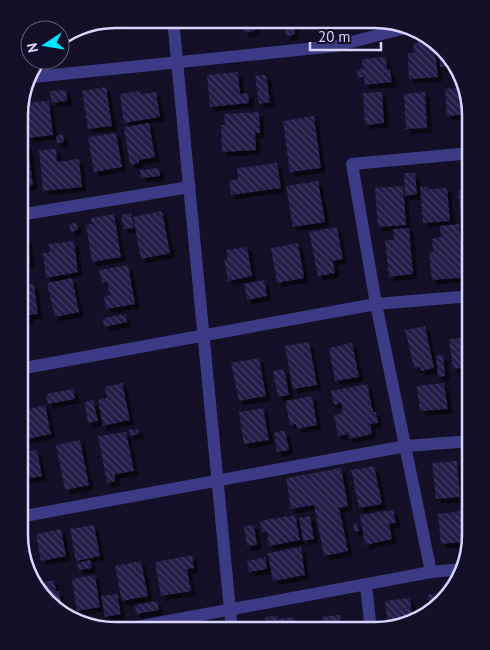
<svg xmlns="http://www.w3.org/2000/svg" width="490" height="650" viewBox="0 0 490 650" font-family="'PT Sans',sans-serif">
  <style>
    .building { fill: url(#building-back-hatch); filter: url(#shadow) }
    .lines { fill: none; stroke-linecap: round; stroke-linejoin: round }
    .minor { stroke: #3d3a85; stroke-width: 12 }
    .rim { fill: none; stroke: #d9d4ff; stroke-width: 2.5 }
  </style>
  <defs>
    <pattern id="building-back-hatch" width="6" height="6" patternUnits="userSpaceOnUse" patternTransform="scale(1.25)"><rect width="6" height="6" fill="#241b47"/><path d="M-1 5l2 2M0 0l6 6M5-1l2 2" fill="none" stroke="#433b63"/></pattern>
    <filter id="shadow"><feDropShadow dx="4.5" dy="4.5" stdDeviation="0" flood-color="#0009"/></filter>
  </defs>
  <rect width="100%" height="100%" fill="#130f26"/>
  <!-- building -->
  <path class="building" d="M115,19H149V22L116,26Z
    M284,19H293L295,35L286,36Z
    M253,21L255,31L244,33L242,23Z
    M434,41L438,77L409,79L408,53H414L413,43Z
    M439,46L449,58L450,66L440,67Z
    M386,57L387,69H390L392,82L364,85V77L358,78L357,70L363,69L362,59Z
    M238,72L240,94L248,93L249,103L210,107L207,75Z
    M266,75L270,102L259,104L255,76Z
    M106,87L112,126L88,129L82,91Z
    M465,87L471,114L447,116L445,89Z
    M66,90L67,101L51,103L50,91Z
    M140,91V94L156,92L160,117L124,123L120,94Z
    M382,92L384,123L365,125L363,93Z
    M425,92L427,128L406,129L404,94Z
    M22,98L24,119L20,120V102Z
    M49,101L53,135L29,138L25,103Z
    M259,112L260,133H255L256,150L222,152L221,125H225L224,114Z
    M314,116L321,168L290,172L283,121Z
    M149,123L155,157L139,160V163L130,165L124,127Z
    M116,133L122,167L94,172L88,137Z
    M63,134L64,142L57,143L56,136Z
    M27,144L33,185L19,187L20,145Z
    M56,149L57,162L79,159L82,187L43,191L39,150Z
    M277,163L281,188L231,195L229,181L238,179L237,168Z
    M159,168L160,176L141,178L140,170Z
    M404,173H415L417,194L405,196Z
    M318,181L325,222L293,227L286,186Z
    M403,186L406,225L378,227L375,188Z
    M427,186L428,189L447,188L450,221L423,223L420,187Z
    M471,190V218L461,219L458,191Z
    M162,211L170,253L141,259L133,217Z
    M131,213L134,228L124,229L121,215Z
    M114,214L121,257L92,262L86,225L92,224L91,218Z
    M76,223L78,230L71,232L69,224Z
    M459,224L463,261L468,260L469,277L432,280L429,252H433L432,239L441,237L440,226Z
    M337,227L343,259L333,261L335,273L318,276L309,232Z
    M409,228L413,274L389,277L385,240H394L393,229Z
    M19,237H27L30,263L19,264Z
    M74,241L78,272L46,278L43,253L50,252L49,244Z
    M298,243L304,278L277,283L271,248Z
    M247,247L252,276L228,281L224,259H228L226,250Z
    M128,265L135,304L106,309L104,296L110,295L107,282L102,283L99,270Z
    M72,278L79,312L55,317L47,283Z
    M264,280L267,296L247,300L244,284Z
    M34,284L38,314L29,315V319L19,321V286Z
    M126,314L127,322L104,327L103,318Z
    M19,324L23,341H19Z
    M425,326L434,368L421,371L420,367L414,368L405,330Z
    M471,337V367L453,369L449,339Z
    M309,342L317,385L293,389L285,346Z
    M352,343L359,377L335,381L329,348Z
    M443,355L445,376L438,377L436,356Z
    M259,358L266,396L239,401L231,363Z
    M284,369L289,395L278,397L273,371Z
    M122,383L130,420L103,426L98,400L107,398L105,387Z
    M444,383L448,409L420,411L417,386Z
    M367,384L373,412H376L378,423L370,424L372,434L349,439L348,434L338,436L334,415L343,413L341,403L334,405L331,391Z
    M73,389L75,399L48,404L46,394Z
    M312,396L317,425L297,429L296,424L290,425L285,401Z
    M93,400L98,421L88,423L84,402Z
    M45,405L51,434L23,440L19,411Z
    M263,408L269,440L244,444L239,412Z
    M138,429L139,434L130,436L128,430Z
    M285,430L289,450L277,452L274,433Z
    M126,432L134,471L115,474V481L107,483L98,436Z
    M80,440L89,485L65,490L56,445Z
    M37,450L42,476L19,480V453Z
    M457,461L460,497L436,499L432,463Z
    M374,466L382,504L359,508L351,470Z
    M341,468L348,506L339,508L348,551L324,556L314,505L291,509L286,478Z
    M463,500H469L470,507H463Z
    M393,510L396,523L389,524L392,539L365,545L360,515Z
    M469,510L471,534L461,535L462,542L441,544L438,514Z
    M295,515L300,540L269,546L267,532H262L260,521Z
    M310,516L314,539L303,541L299,518Z
    M357,523L359,531L354,532L353,524Z
    M94,525L100,556L76,561L70,529Z
    M254,525L257,545L247,546L244,526Z
    M61,529L66,556L41,561L36,534Z
    M21,543H23L26,561L25,562Z
    M301,547L305,575L273,581L268,553Z
    M192,555L194,568L187,569L191,591L161,596L155,562Z
    M265,557L267,569L249,572L247,561Z
    M90,560L92,568L79,570L77,563Z
    M141,561L148,596L122,601L115,566Z
    M95,575L100,607L77,611L72,579Z
    M54,580L56,591H59L64,616L35,586V584Z
    M450,593L430,611L428,595Z
    M117,594L121,614L105,617L101,596Z
    M410,598L413,622L388,628L385,601Z
    M157,601L159,610L136,614L135,605Z
    M340,615L342,631H316L315,621H322L321,617Z
    M278,616V619L294,617L296,631H266L265,617Z"/>
  <g class="lines">
    <!-- minor -->
    <path class="minor" d="M173,19L232,631
      M33,77L336,46L409,27
      M19,215L190,187
      M19,369L376,304L471,296
      M19,517L406,446L471,441
      M431,572L376,304L352,164L471,153
      M366,585L371,631
      M115,631L431,572L462,569"/>
  </g>
  <!-- crop -->
  <path d="M0 0H490V650H0ZM115 28H375A87 87 0 0 1 462 115V535A87 87 0 0 1 375 622H115A87 87 0 0 1 28 535V115A87 87 0 0 1 115 28Z" fill="#130f26" fill-rule="evenodd"/>
  <path class="rim" d="M115 28H375A87 87 0 0 1 462 115V535A87 87 0 0 1 375 622H115A87 87 0 0 1 28 535V115A87 87 0 0 1 115 28Z"/>
  <!-- north arrow -->
  <g transform="translate(45 45) rotate(258)"><circle r="24" fill="#130f26" stroke="#625e7d"/>
  <path d="M0-4L9 19L0 12L-9 19Z" fill="#00e5ff"/>
  <text y="-8" font-size="14" font-weight="bold" text-anchor="middle" fill="#d9d4ff">N</text>
  </g>
  <!-- scale -->
  <path d="M310 42v8h71v-8" fill="none" stroke="#d9d4ff" stroke-width="2.5"/>
  <text x="318" y="42" font-size="15" fill="#d9d4ff" stroke="#130f26" stroke-width="4" paint-order="stroke">20 m</text>
</svg>
